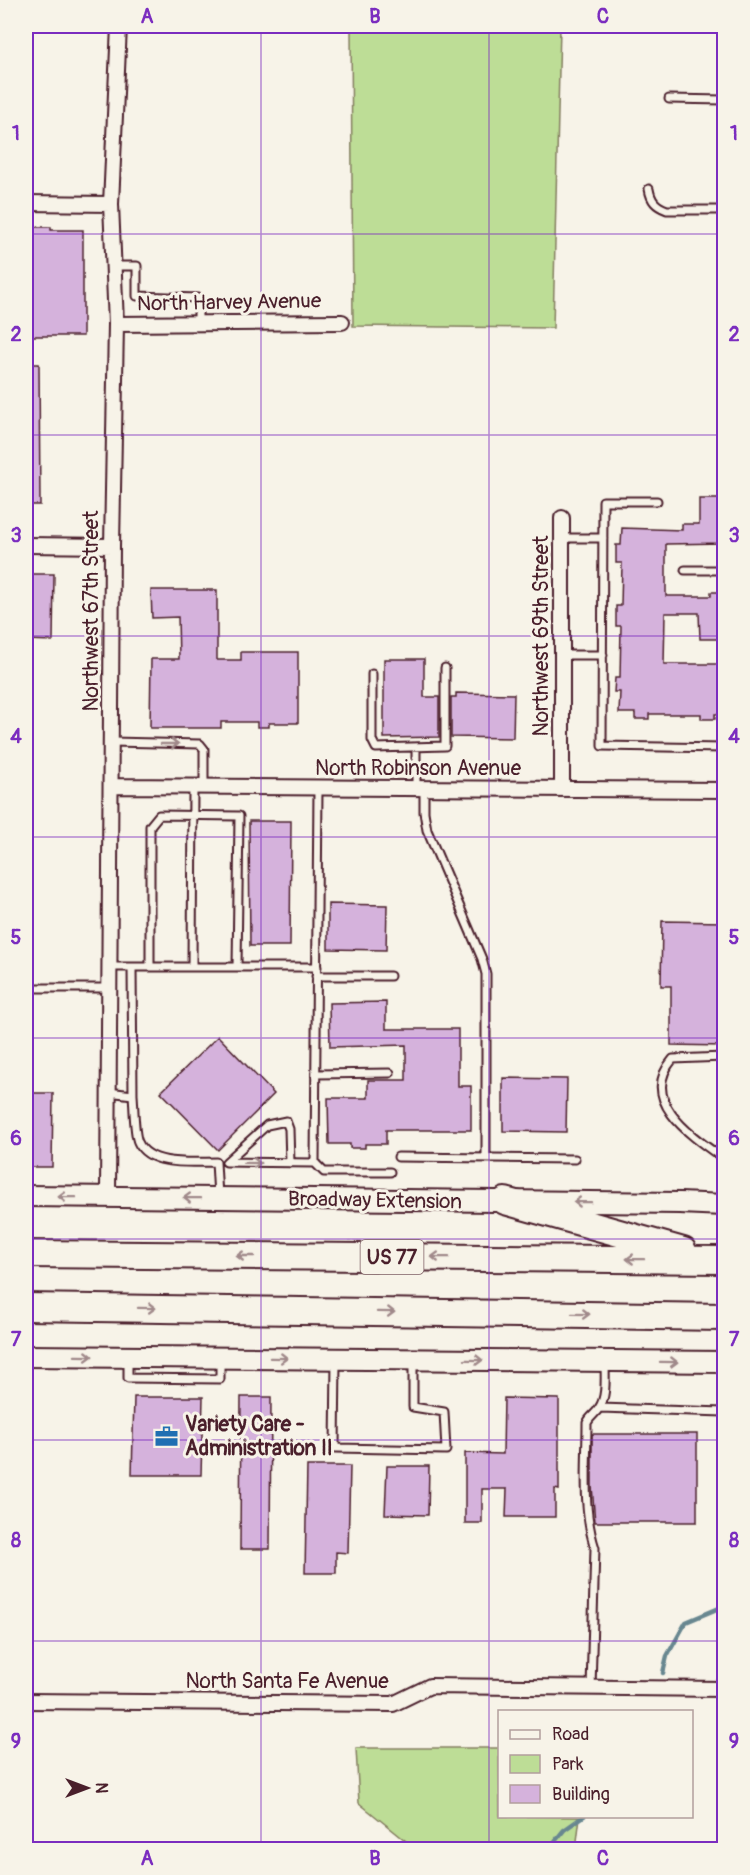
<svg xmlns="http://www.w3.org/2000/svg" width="750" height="1875" viewBox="0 0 750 1875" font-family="Pangolin,sans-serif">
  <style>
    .green { fill: #bddd96; stroke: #847e60; stroke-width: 1.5 }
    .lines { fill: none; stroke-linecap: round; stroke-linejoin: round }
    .stream { stroke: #688790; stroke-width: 4.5 }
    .building { fill: #d5b2dc; stroke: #4a1f2b; stroke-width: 1.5 }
    .service-casing { stroke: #4a1f2b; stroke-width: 11 }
    .minor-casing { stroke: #4a1f2b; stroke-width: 18 }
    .secondary-casing { stroke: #4a1f2b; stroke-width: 24 }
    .motorway-casing { stroke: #4a1f2b; stroke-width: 30 }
    .service { stroke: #f7f3e8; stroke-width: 7 }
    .minor { stroke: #f7f3e8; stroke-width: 14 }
    .secondary { stroke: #f7f3e8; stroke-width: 20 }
    .motorway { stroke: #f7f3e8; stroke-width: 26 }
    .oneway { stroke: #a0898a }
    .grid { fill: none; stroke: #7b2cbf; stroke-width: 1.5; stroke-opacity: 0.55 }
    .labels { text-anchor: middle; stroke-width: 6; stroke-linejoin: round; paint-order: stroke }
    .shield { fill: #f7f3e8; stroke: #7e5f64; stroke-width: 1.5 }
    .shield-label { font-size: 20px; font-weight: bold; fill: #4a1f2b }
    .street-label { font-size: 21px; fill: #4a1f2b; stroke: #f7f3e8 }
    .poi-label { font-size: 21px; font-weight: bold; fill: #4a1f2b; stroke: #f7f3e8; text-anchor: start }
    .neatline { fill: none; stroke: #7b2cbf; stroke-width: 2 }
    .grid-label { font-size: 20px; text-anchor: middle; font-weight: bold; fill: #7b2cbf }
  </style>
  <rect width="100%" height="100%" fill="#f7f3e8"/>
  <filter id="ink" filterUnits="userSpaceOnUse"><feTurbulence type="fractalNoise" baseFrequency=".0167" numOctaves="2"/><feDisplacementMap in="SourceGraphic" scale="12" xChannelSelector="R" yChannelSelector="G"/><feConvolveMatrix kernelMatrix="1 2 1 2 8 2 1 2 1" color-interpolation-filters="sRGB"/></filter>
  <g filter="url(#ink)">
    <!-- green -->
    <path class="green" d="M351,26H560L553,328L353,326Z
      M356,1748H499L500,1816L580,1817L576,1849H416L359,1803Z"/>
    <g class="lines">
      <!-- stream -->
      <path class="stream" d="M663,1673L667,1656L686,1622L724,1606
        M548,1850L564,1830L584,1816"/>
    </g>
    <!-- building -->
    <path class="building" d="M26,227H51V230H83V336H26Z
      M26,364H39L40,505H26Z
      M699,499H724V543L666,544V596H711V592H724V639H700L699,613H665L664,664H724V714H715V719H701V714H649V719H635V713H619L620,692H614L615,678H620L621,626H616V606H621L622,563H616V545H621L622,528L682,530V524H699Z
      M26,574H54L53,641L26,640Z
      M151,590H217V660H241V652H298V723H269V727H257V722H221V728H150L151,659H179L178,617L152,618Z
      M384,659H424V697H439V737L384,738Z
      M456,693L514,694L513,738L451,737V697H456Z
      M249,821H291L290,946H250Z
      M328,904L387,905L386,950L328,949Z
      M662,921L724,922V1046L671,1045V986H661Z
      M386,1002V1029H458V1086H471V1130H386V1144H365V1148H350V1144H329L328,1098H368V1080H406V1045L330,1047L329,1003Z
      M218,1036L274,1094L218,1150L161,1092Z
      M503,1078L567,1079L566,1132L503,1131Z
      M26,1093H53L52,1167H26Z
      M134,1397H203L201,1475H132Z
      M241,1397H271L270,1549H240Z
      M504,1398L559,1399V1490L555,1489V1517H506L507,1489H482V1523H465V1453L503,1454Z
      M592,1434H697V1522H595L592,1486Z
      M307,1466H350L348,1553L336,1552V1573H305Z
      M387,1466H429L428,1515L385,1514Z"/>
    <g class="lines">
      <defs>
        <path id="service" d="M669,99L724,100
          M649,189C651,201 656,206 667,210H724
          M113,266H137V296L198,298V323
          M657,501H603L602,746L724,748
          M562,538H603
          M685,570H724
          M562,655H603
          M372,674V740L376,748L445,746V668
          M112,742L200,744L204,749V786
          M416,747V789
          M318,788L315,1163L324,1172H390
          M424,789V812L427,830L482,959L486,974V1158
          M109,967H317
          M132,967L133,1095
          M150,967V826L159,815L239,816L237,967
          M192,967L193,787
          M316,976H390
          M26,991L32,988H109
          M724,1057L673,1059C637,1101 693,1137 724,1159
          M316,1074L390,1073
          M108,1092L133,1095C134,1105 134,1134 138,1142C149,1167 193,1162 216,1162L218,1197
          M398,1157L575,1159
          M290,1163L289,1129L286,1121L267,1125L226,1162L315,1163
          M128,1358V1378L220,1379V1360
          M336,1361L335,1448L446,1450L444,1412L413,1407V1361
          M600,1408L724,1412
          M591,1688L595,1548C582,1509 587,1464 587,1423C590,1416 596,1414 599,1408C607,1397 605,1377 605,1364"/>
        <path id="minor" d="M26,203L111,204
          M116,324L342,322
          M562,518V789
          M26,545L112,546
          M111,786L724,790
          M108,1197L112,546L116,324L111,204L119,26
          M26,1701L393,1704L430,1686L724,1689"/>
        <path id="secondary" d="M26,1196L680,1203L724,1205
          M26,1356L724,1362"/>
        <path id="motorway" d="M505,1201L683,1251
          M26,1254L724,1260
          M26,1307L724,1317"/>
      </defs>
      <!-- service casing -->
      <use href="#service" class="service-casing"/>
      <!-- minor casing -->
      <use href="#minor" class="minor-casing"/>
      <!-- secondary casing -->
      <use href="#secondary" class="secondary-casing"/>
      <!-- motorway casing -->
      <use href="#motorway" class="motorway-casing"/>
      <!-- service -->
      <use href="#service" class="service"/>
      <!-- minor -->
      <use href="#minor" class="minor"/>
      <!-- secondary -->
      <use href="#secondary" class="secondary"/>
      <!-- motorway -->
      <use href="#motorway" class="motorway"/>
    </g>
    <!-- one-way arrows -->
    <defs><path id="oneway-shaft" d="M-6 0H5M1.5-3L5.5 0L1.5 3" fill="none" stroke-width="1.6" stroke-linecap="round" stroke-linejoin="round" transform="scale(1.5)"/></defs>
    <g class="oneway">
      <use href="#oneway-shaft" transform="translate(170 744)"/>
      <use href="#oneway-shaft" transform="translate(252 1163) rotate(1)"/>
      <use href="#oneway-shaft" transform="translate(67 1197) rotate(-179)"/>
      <use href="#oneway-shaft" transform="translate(192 1198) rotate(-179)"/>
      <use href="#oneway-shaft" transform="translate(582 1202) rotate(-179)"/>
      <use href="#oneway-shaft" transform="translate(245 1256) rotate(-180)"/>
      <use href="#oneway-shaft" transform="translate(440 1257) rotate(-179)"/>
      <use href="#oneway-shaft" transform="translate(635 1259) rotate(-179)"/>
      <use href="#oneway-shaft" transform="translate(147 1308) rotate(1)"/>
      <use href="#oneway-shaft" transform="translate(386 1312) rotate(1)"/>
      <use href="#oneway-shaft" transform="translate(581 1314) rotate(1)"/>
      <use href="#oneway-shaft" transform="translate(84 1356) rotate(1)"/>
      <use href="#oneway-shaft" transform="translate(279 1358) rotate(1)"/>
      <use href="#oneway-shaft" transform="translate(474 1360) rotate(1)"/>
      <use href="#oneway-shaft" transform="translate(669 1362) rotate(1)"/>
    </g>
  </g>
  <!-- grid -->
  <path class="grid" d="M261,26V1850M489,26V1850M26,234H724M26,435H724M26,636H724M26,837H724M26,1038H724M26,1239H724M26,1440H724M26,1641H724"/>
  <!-- icons -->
  <defs>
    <symbol id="office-bare" viewBox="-9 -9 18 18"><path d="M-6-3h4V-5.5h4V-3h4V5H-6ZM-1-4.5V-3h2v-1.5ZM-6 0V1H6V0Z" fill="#1f6fb2" stroke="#f7f3e8" stroke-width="2.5" paint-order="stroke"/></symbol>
  </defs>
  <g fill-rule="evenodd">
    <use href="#office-bare" x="150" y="1420" width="33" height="33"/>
  </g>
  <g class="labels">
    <!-- shield labels -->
    <rect class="shield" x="360.5" y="1240" width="63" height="34" rx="4.5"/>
    <g class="shield-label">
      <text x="392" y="1264">US 77</text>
    </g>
    <!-- street labels -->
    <g class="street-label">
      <text transform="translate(229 302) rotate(-1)" y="7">North Harvey Avenue</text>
      <text transform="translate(91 611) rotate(-90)" y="7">Northwest 67th Street</text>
      <text transform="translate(541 636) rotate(-90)" y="7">Northwest 69th Street</text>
      <text x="418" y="775">North Robinson Avenue</text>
      <text transform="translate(375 1200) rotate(1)" y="7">Broadway Extension</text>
      <text x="287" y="1688">North Santa Fe Avenue</text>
    </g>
    <!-- poi labels -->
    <g class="poi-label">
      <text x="185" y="1431">Variety Care -<tspan x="185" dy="24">Administration II</tspan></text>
    </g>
  </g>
  <!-- margin -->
  <rect width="750" height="1875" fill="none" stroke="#f7f3e8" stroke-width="66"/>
  <!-- legend -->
  <rect x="498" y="1710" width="195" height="108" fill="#f7f3e8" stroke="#b29e9c" stroke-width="1.5"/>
  <rect x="510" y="1730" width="30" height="9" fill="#f7f3e8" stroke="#b29e9c" stroke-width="1.5"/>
  <text x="552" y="1740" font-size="18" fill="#4a1f2b">Road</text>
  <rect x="510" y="1755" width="30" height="18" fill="#bddd96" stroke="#b29e9c" stroke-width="1.5"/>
  <text x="552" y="1770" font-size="18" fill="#4a1f2b">Park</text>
  <rect x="510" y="1785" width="30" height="18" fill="#d5b2dc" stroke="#b29e9c" stroke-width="1.5"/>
  <text x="552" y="1800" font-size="18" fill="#4a1f2b">Building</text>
  <!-- north arrow -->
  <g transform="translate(87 1788) rotate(90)" stroke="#f7f3e8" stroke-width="4.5" paint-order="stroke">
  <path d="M0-4.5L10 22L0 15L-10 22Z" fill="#4a1f2b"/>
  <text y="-9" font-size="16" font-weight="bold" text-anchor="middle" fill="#4a1f2b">N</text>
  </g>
  <rect x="33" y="33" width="684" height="1809" class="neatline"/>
  <g class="grid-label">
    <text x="147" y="23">A</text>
    <text x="375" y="23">B</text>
    <text x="603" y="23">C</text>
    <text x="16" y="140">1</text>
    <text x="734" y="140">1</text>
    <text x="16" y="341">2</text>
    <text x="734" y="341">2</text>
    <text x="16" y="542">3</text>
    <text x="734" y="542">3</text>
    <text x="16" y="743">4</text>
    <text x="734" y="743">4</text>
    <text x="16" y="944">5</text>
    <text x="734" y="944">5</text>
    <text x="16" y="1145">6</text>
    <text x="734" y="1145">6</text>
    <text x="16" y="1346">7</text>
    <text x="734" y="1346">7</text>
    <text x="16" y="1547">8</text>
    <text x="734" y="1547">8</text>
    <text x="16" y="1748">9</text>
    <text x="734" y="1748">9</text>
    <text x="147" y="1865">A</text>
    <text x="375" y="1865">B</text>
    <text x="603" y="1865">C</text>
  </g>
</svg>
